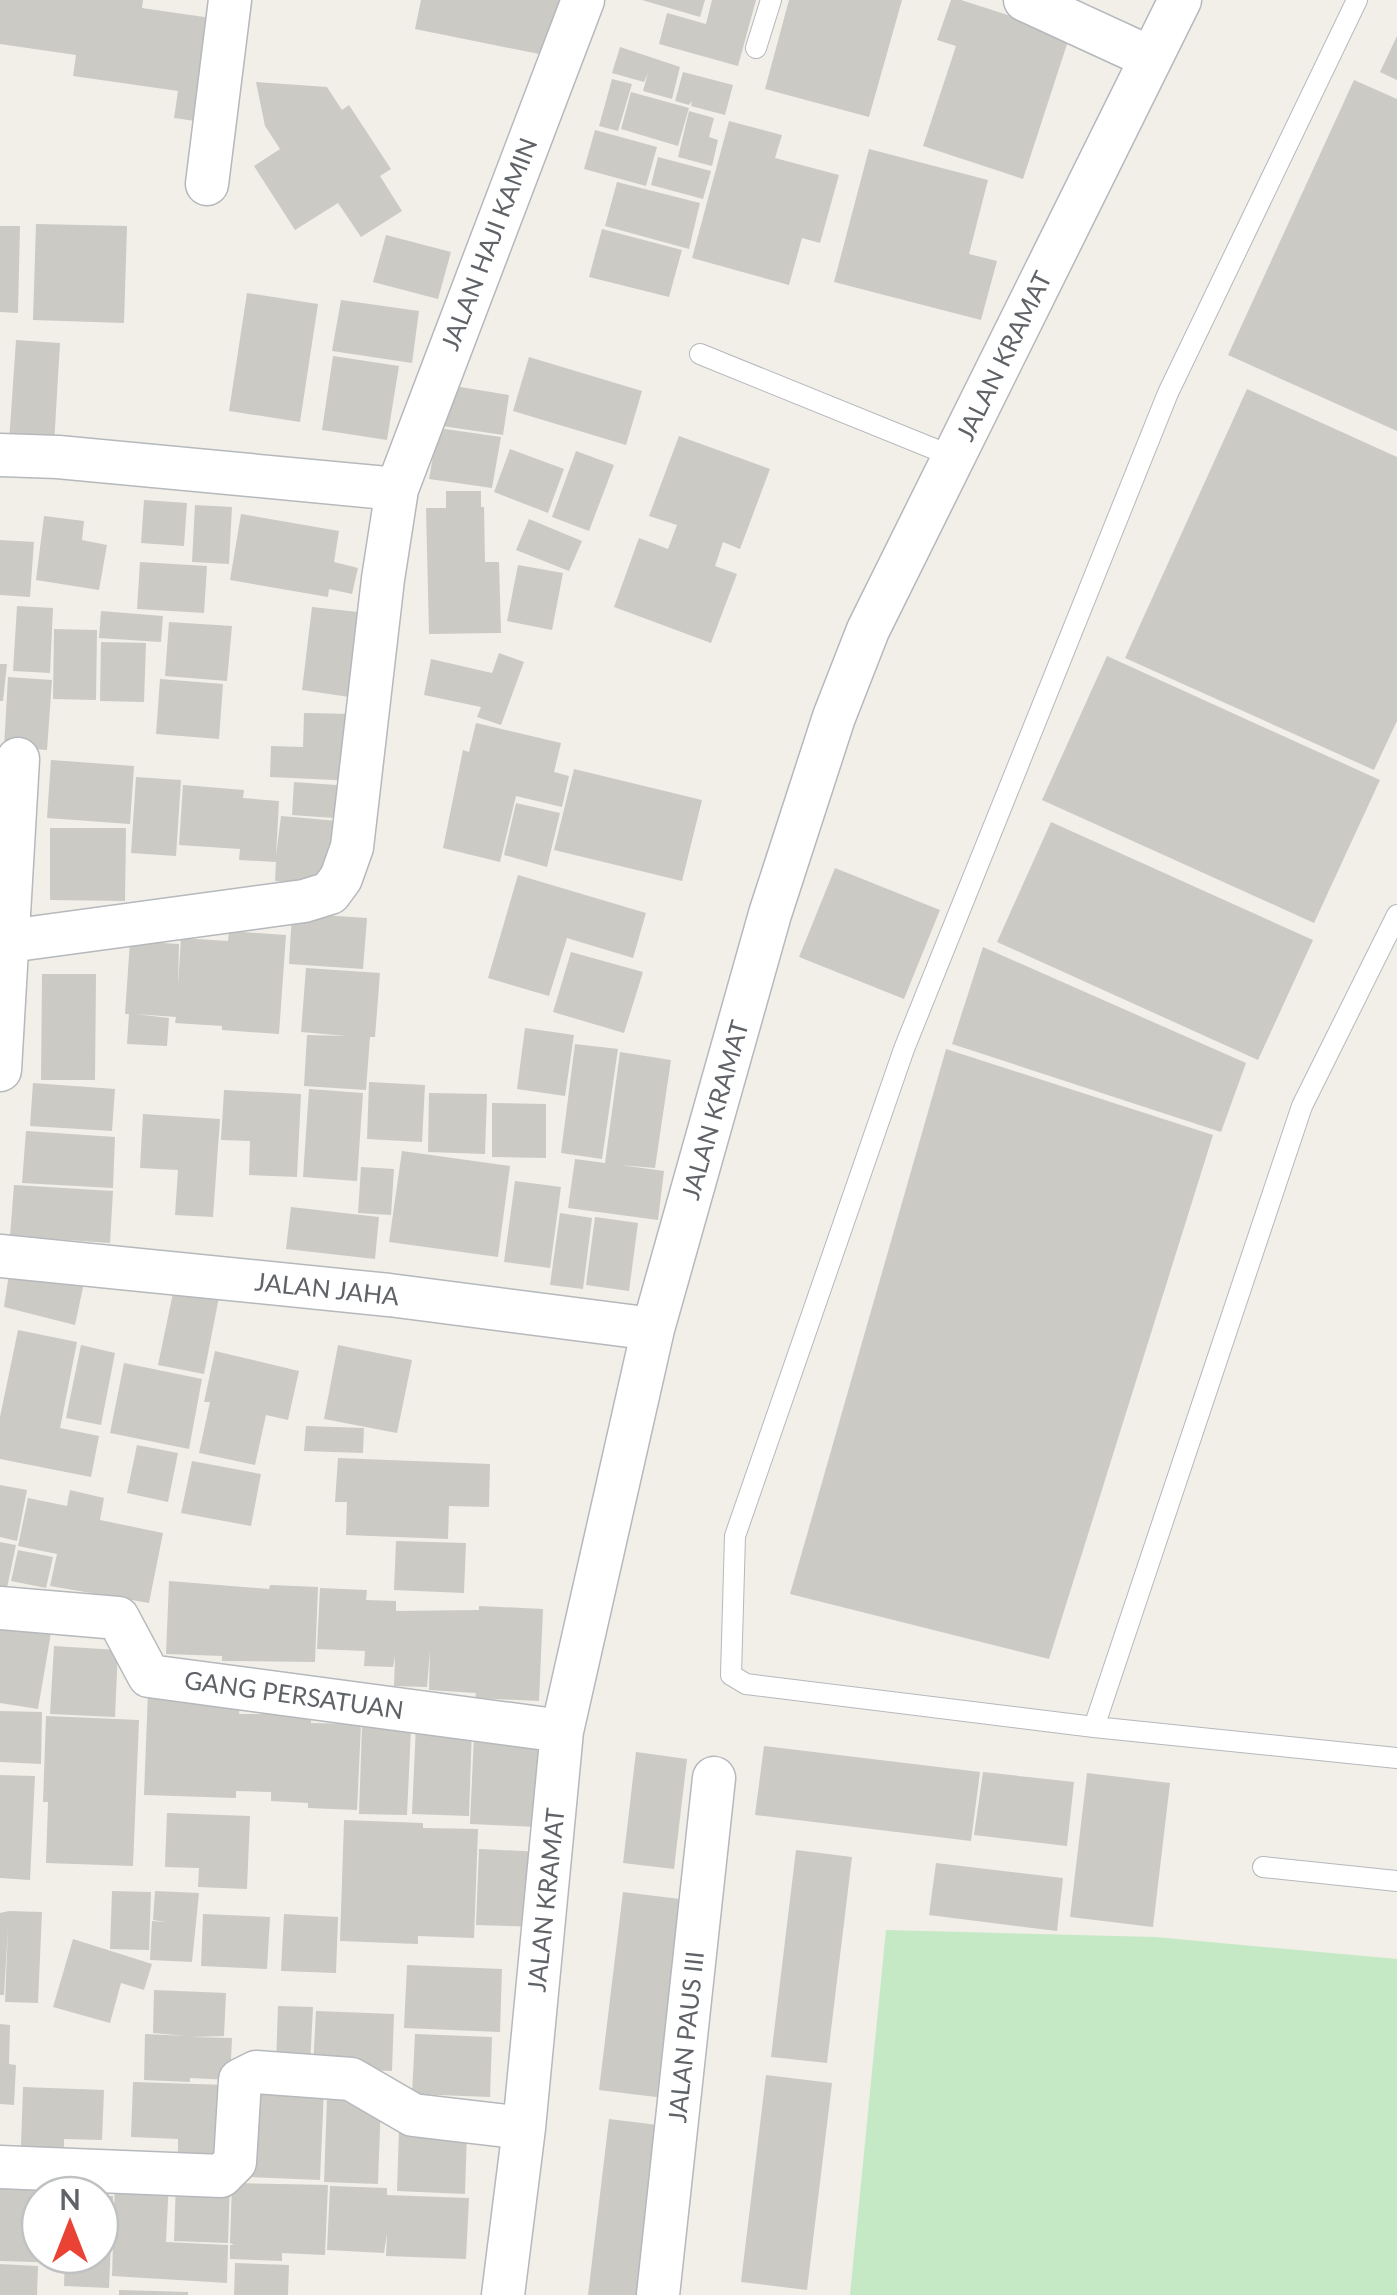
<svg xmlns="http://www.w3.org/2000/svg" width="1397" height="2295" viewBox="0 0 1397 2295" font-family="Lato,sans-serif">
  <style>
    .green { fill: #c5e8c5 }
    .building { fill: #cccac5 }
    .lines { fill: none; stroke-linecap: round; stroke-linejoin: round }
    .lane-casing { stroke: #b5b8bc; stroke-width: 22 }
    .street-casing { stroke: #b5b8bc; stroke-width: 45 }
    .lane { stroke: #fff; stroke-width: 20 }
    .street { stroke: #fff; stroke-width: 42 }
    .labels { text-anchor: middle; stroke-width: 8; stroke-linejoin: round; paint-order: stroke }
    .street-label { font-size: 25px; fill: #5f6368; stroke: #fff }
  </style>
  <rect width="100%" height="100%" fill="#f1efe8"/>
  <!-- green -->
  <path class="green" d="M886,1930L1155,1937L1397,1959V2295H850Z"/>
  <!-- building -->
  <path class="building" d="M0,0H143L142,8L225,20L210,123L174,118L178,91L73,76L76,55L0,44Z
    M421,0H561L549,56L415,29Z
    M642,0H705L700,17Z
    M712,0H756L738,66L659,44L667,13L706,24Z
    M789,0H902L869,117L765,89Z
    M951,0H961L1070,35L1023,179L923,146L956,46L937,40Z
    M1397,36V80L1380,72Z
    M620,47L680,67L672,99L643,91L648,73L644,82L612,73Z
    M683,72L733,85L725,115L691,106L692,101L689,105L675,101Z
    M612,79L632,84L618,131L599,126Z
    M1354,80L1397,99V431L1228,355Z
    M256,82L327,87L342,110L349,105L391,169L380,176L402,211L361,237L338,203L295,230L254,166L280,149L265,126Z
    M631,92L689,108L678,146L621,129Z
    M689,111L714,118L709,137L718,140L712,166L678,157Z
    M729,121L782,135L775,158L839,175L820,243L802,238L789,285L692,258Z
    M595,130L657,147L646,186L584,169Z
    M869,149L988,180L969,254L997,261L981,320L834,282Z
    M658,157L711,171L703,199L651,185Z
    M617,182L700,203L689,249L605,226Z
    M36,224L127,226L124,323L33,320Z
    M0,226H20L18,313L0,312Z
    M602,229L682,250L669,297L589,277Z
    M386,235L451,252L438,299L373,282Z
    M247,293L318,304L300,422L229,411Z
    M341,300L419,311L412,363L332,351Z
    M16,340L60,343L54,445L9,442Z
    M333,356L399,366L387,440L322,430Z
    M529,357L642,391L626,445L513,411Z
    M448,385L509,395L503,435L442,426Z
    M1247,389L1397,457V721L1374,770L1125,658Z
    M438,428L501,437L492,488L429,479Z
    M679,436L770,469L740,549L723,542L715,566L737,574L711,643L614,607L639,538L668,549L677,525L649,516Z
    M510,449L564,469L548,513L494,492Z
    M576,451L614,465L589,531L552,517Z
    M446,491H481V507H484L485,562H499L501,633L429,634L426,508H446Z
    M144,500L187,503L184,546L141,543Z
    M195,505L232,507L229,564L192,562Z
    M241,514L339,531L334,562L358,568L352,594L329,589L328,597L230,580Z
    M44,516L84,521L82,540L107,545L99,590L36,580Z
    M529,519L582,541L569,571L516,550Z
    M0,540L34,542L30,597L0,595Z
    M140,562L207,566L204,613L137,609Z
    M518,565L563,573L552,630L507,621Z
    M17,606L53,608L50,673L13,671Z
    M312,607L367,613L356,698L302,690Z
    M101,611L163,616L161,642L99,638Z
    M169,622L232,626L227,681L165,676Z
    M54,629L97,630L96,700L53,699Z
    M101,642L146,643L144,702L100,701Z
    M499,653L524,662L501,725L477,717L481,707L424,695L431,659L492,673Z
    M1107,656L1380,780L1314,923L1042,800Z
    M0,664H7L3,701H0Z
    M8,677L52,680L47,750L4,747Z
    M160,679L223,684L219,739L156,734Z
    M304,713L354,714L355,781L270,777L271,746L303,747Z
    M476,723L561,743L554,772L569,776L562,807L516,796L500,862L443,848L463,750L469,752Z
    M51,760L134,766L130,824L47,818Z
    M574,769L702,800L682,881L554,850Z
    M136,777L181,780L176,856L131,853Z
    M294,782L350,786L348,819L292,815Z
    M183,785L244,790L243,798L279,801L276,856L281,816L338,821L332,886L275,881L276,862L239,860L240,849L179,845Z
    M516,803L560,813L547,867L504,855Z
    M1051,822L1313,940L1258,1060L997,942Z
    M50,828H126L125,901L50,900Z
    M835,868L940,910L904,999L799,957Z
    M518,875L646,913L633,958L567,938L549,996L488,978Z
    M292,913L367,918L363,969L289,964Z
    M229,931L286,935L279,1034L222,1030V1026L175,1023L176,1017L135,1014L169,1018L167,1046L127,1044L129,1014H125L130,941L179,944L178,986L181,938L228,941Z
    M983,947L1246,1063L1221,1132L952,1044Z
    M571,952L643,972L624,1033L553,1012Z
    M306,968L380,973L375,1037H370L366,1090L304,1086L307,1035L347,1036L301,1032Z
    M42,974H96L95,1080H41Z
    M525,1028L574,1035L565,1096L517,1089Z
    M575,1044L618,1049L602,1159L561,1153Z
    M946,1049L1213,1135L1049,1659L790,1594Z
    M620,1052L671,1060L655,1168L620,1165L664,1171L658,1220L568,1208L575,1159L605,1163Z
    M369,1082L425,1085L422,1142L367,1139Z
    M33,1083L115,1089L112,1131L30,1126Z
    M309,1089L363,1093L357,1181L303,1177Z
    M224,1090L301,1094L297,1177L249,1175L250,1141L221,1140Z
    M429,1093L487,1094L485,1154L428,1152Z
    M492,1103L546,1104V1158L492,1157Z
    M143,1114L220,1119L213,1217L175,1215L178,1170L140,1168Z
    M26,1131L115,1137L113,1188L22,1183Z
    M402,1151L510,1166L498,1257L389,1242Z
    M361,1167L394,1169L391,1215L358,1213Z
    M515,1181L561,1187L550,1268L504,1262Z
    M14,1185L113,1191L110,1243L10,1236Z
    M291,1207L379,1217L375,1259L286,1249Z
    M560,1213L592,1218L583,1289L550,1285Z
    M595,1217L638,1223L629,1291L586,1285Z
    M10,1267L85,1278L75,1325L4,1307Z
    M174,1288L219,1297L204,1374L158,1365Z
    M18,1330L77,1342L60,1428L99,1436L91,1477L0,1459V1417Z
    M81,1345L115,1353L101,1425L66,1418Z
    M338,1345L412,1360L397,1433L324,1419Z
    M215,1351L299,1371L288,1420L266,1415L255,1465L199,1453L210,1402H204Z
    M124,1363L202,1379L189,1449L110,1433Z
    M306,1426L364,1428L363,1453L304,1451Z
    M137,1445L178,1453L168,1502L127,1493Z
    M338,1458L490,1464L489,1507L449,1506L448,1539L346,1535L347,1502H335Z
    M192,1461L261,1474L251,1526L181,1513Z
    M0,1485L27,1490L17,1541L0,1537Z
    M70,1490L104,1498L100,1520L163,1533L149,1603L50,1586L57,1554L18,1546L28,1498L67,1506Z
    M396,1541L466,1543L464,1593L394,1590Z
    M0,1542L16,1545L7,1588L0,1587Z
    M18,1550L53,1557L46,1588L11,1581Z
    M169,1581L269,1589L270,1585L318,1587L315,1662L222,1661V1656L166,1654Z
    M320,1588L367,1590L366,1600L396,1601V1611L479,1610V1606L543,1609L539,1701L475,1698L476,1693L429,1690L430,1650L427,1687L394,1686L395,1656L393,1667L364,1666L365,1651L317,1649Z
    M0,1620L52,1627L38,1709L0,1703Z
    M54,1646L118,1650L115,1717L50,1714Z
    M148,1692L240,1704L239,1714H311V1723L361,1724L357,1810L308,1808V1803L271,1801V1792L236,1791V1798L144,1795Z
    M0,1711L42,1712L41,1764L0,1762Z
    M46,1716L139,1720L133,1866L46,1863L48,1802H43Z
    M416,1724L472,1727L469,1816L412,1814Z
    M362,1727L411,1729L407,1815L359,1814Z
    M474,1735L541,1737L538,1827L470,1824Z
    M764,1746L980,1772L971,1841L755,1815Z
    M636,1752L687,1759L674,1869L623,1863Z
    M983,1772L1074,1782L1067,1846L974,1835Z
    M1087,1773L1170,1783L1153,1927L1070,1917Z
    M0,1775L35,1776L30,1880L0,1878Z
    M167,1813L250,1816L247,1889L198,1887L199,1868L165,1867Z
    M344,1820L423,1823V1828L478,1829L474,1938L418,1936V1944L340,1941Z
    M479,1849L543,1852L540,1927L476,1925Z
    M796,1850L852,1857L827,2063L771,2057Z
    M936,1863L1063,1878L1057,1931L929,1915Z
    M112,1891L151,1892L149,1950L110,1949Z
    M155,1891L199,1893L192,1962L150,1960L152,1921L166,1922L153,1920Z
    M623,1892L688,1900L664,2098L599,2090Z
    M9,1911L42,1912L38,2003L5,2002L8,1927L4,1995H0V1913Z
    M203,1914L270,1917L267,1969L201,1966Z
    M284,1914L338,1917L336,1973L281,1971Z
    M73,1939L152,1964L144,1990L121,1983L110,2023L53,2007Z
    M407,1965L502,1969L500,2032L404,2028Z
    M154,1990L226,1993L224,2036L191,2037L232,2038L230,2080L190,2078V2082L144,2080L145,2034L187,2036L153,2033Z
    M278,2006L313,2007L310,2066L276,2065Z
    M316,2011L394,2014L392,2071L313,2068Z
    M0,2024L10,2025L9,2064L16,2065L14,2105L0,2104Z
    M415,2034L492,2037L490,2097L412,2094Z
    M766,2075L832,2083L807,2290L741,2282Z
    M133,2082L227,2085L220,2159L178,2158V2139L131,2137Z
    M252,2086L324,2089L320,2180L249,2177Z
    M23,2087L104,2090L102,2140L64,2139V2148L21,2146Z
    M327,2098L381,2100L378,2184L324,2182Z
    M609,2119L666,2126L646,2295H588Z
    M399,2128L467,2131L465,2194L397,2191Z
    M115,2178L169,2180L166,2242L228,2245L227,2283L112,2276Z
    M176,2180L230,2182L228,2243L174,2241Z
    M0,2183L66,2185L65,2195H40V2255H63V2263L0,2261Z
    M232,2183L328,2185L325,2255L282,2253V2261L230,2259V2245H234L230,2243Z
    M330,2186L387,2188V2195L469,2198L466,2259L386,2256L387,2233L384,2253L327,2250Z
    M100,2196H113L109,2288L64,2286L65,2255H100Z
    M235,2263L289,2265L288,2295H234Z
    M0,2264L38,2266L37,2295H0Z
    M119,2290L188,2292V2295H119Z"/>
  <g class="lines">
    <defs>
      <path id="lane" d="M1357,0L1168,393L904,1049L735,1536L731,1675L746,1684L1094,1727L1397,1758
        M756,48L771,0
        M700,354L954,457
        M1094,1727L1302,1106L1397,915
        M1263,1867L1397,1881"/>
      <path id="street" d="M1025,0L1151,58
        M207,184L230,0
        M0,455L58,457L397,489
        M9,941L304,901L330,893L341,878L352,847L383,579L397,489L583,0
        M0,1070L18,759
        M0,1256L389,1295L653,1329
        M0,1608L118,1618L149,1676L562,1731
        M0,2167L221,2176L235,2162L240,2080L256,2072L351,2079L413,2115L524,2128
        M503,2295L524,2128L562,1731L653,1329L770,914L834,717L868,630L1180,0
        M658,2295L714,1778"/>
    </defs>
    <!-- lane casing -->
    <use href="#lane" class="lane-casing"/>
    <!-- street casing -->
    <use href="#street" class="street-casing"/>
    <!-- lane -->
    <use href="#lane" class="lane"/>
    <!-- street -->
    <use href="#street" class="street"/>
  </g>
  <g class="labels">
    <!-- street labels -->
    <g class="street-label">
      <text transform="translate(489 244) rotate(-69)" y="9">JALAN HAJI KAMIN</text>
      <text transform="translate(1004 356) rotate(-64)" y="9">JALAN KRAMAT</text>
      <text transform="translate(715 1110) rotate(-74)" y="9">JALAN KRAMAT</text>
      <text transform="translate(327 1289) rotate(6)" y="9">JALAN JAHA</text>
      <text transform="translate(294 1695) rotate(8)" y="9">GANG PERSATUAN</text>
      <text transform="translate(546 1900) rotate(-84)" y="9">JALAN KRAMAT</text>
      <text transform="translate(686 2037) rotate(-84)" y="9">JALAN PAUS III</text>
    </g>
  </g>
  <!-- north arrow -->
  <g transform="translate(70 2225)"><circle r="48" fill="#ffffff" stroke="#bfc1c3" stroke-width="2.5"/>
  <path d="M0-8L18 38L0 25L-18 38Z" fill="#ea4335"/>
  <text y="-15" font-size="28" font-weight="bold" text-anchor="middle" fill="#5f6368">N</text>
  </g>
</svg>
